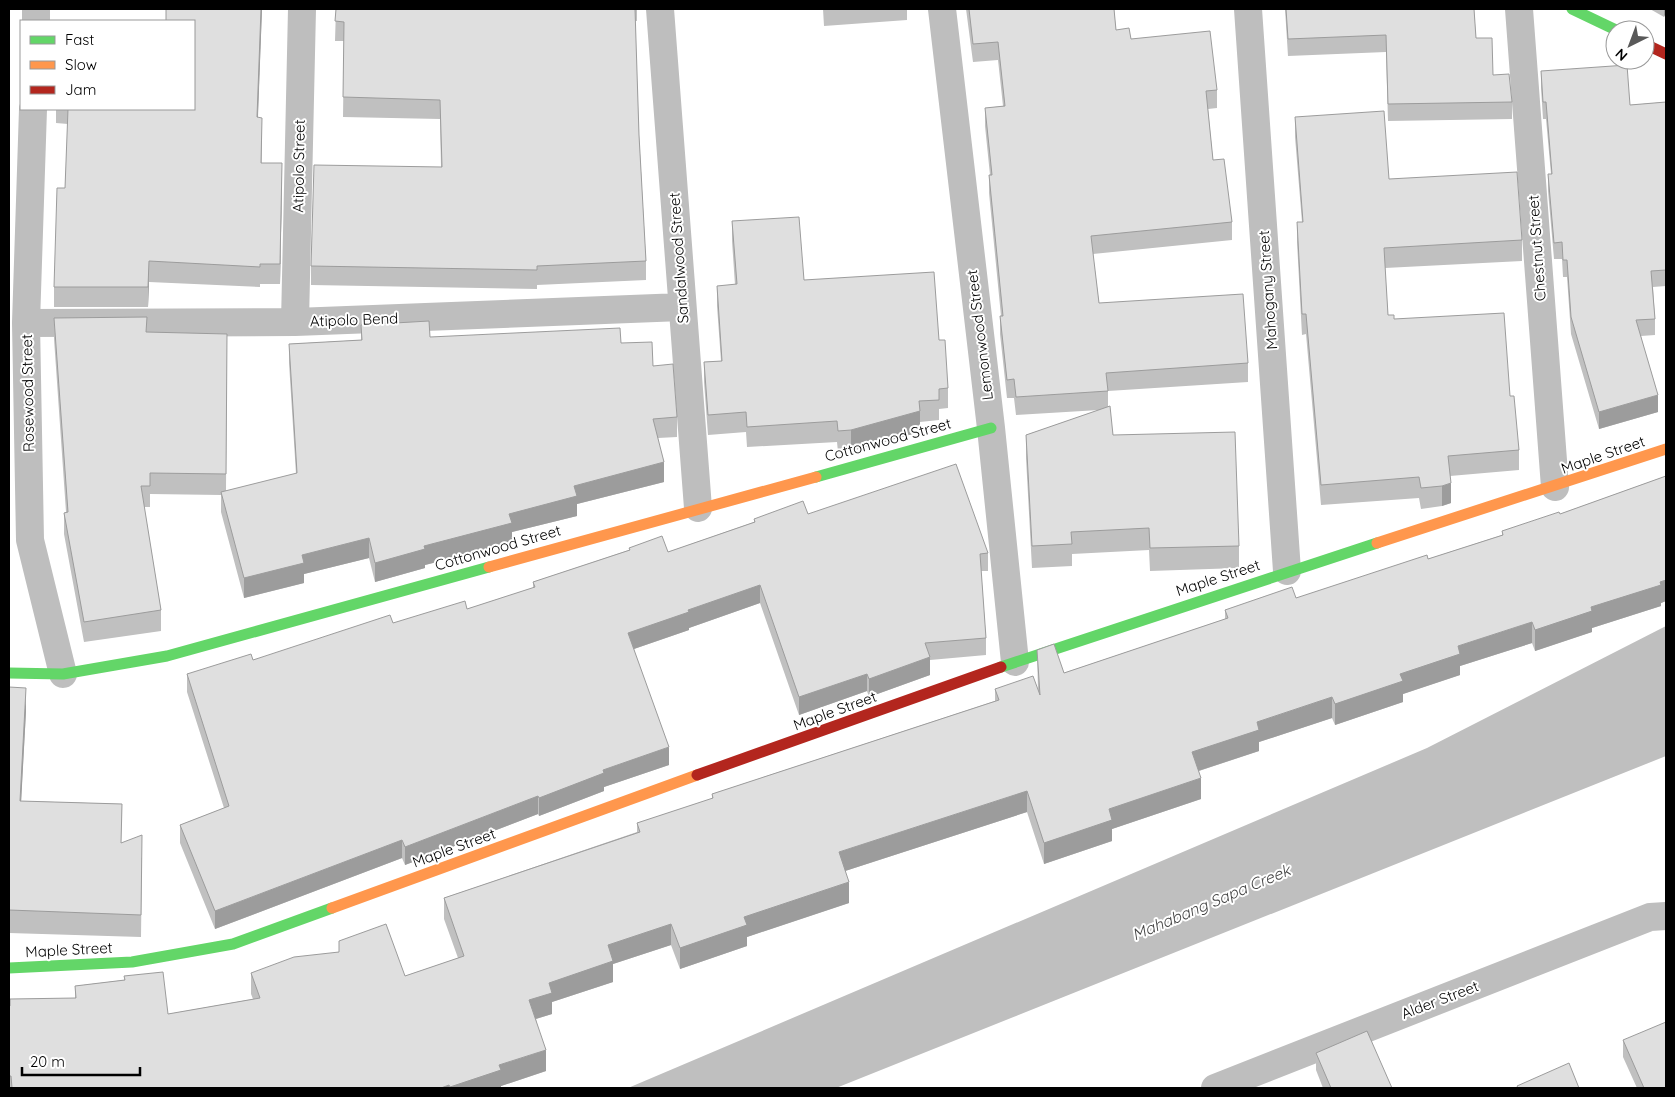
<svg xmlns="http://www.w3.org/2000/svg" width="1675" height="1097" viewBox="0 0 1675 1097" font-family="Quicksand,sans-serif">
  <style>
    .water { fill: #bfbfbf }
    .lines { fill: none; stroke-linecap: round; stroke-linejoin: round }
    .street { stroke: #bebebe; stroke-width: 28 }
    .fast { stroke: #63d668; stroke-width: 11 }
    .slow { stroke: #ff974d; stroke-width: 11 }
    .jam { stroke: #b3261e; stroke-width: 11 }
    .wall { fill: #c0c0c0 }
    .shaded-wall { fill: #9c9c9c }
    .building { fill: #dfdfdf; stroke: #9c9c9c }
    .labels { text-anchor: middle; stroke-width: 4; stroke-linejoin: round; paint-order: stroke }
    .street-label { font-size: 15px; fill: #000; stroke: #fff }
    .water-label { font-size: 16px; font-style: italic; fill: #444; stroke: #fff }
  </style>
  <rect width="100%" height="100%" fill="#fff"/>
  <!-- water -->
  <path class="water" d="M1666,626V756L836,1088H628L1427,748Z"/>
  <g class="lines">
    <!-- street -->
    <path class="street" d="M660,9L698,508
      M942,9L991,428L1015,662
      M1248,9L1287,571
      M1519,9L1555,487
      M36,21V9
      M33,109L26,323L30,540L63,674
      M295,322L302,9
      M26,323L295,322L682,307
      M1215,1088L1650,917L1666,916"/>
    <!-- fast -->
    <path class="fast" d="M1572,9L1616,30
      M816,477L991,428
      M1001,667L1377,543
      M9,673L63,674L167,656L489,567
      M9,968L132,962L233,944L332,908"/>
    <!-- slow -->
    <path class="slow" d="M1377,543L1666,449
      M489,567L816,477
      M332,908L697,775"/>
    <!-- jam -->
    <path class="jam" d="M1645,44L1666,54
      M697,775L1001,667"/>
  </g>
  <!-- wall -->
  <path class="wall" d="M166,9H262L258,118L262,138L261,163L282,183L280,284H260V287L149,282L148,307H54V287L65,188L68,124L56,123V109H194Z
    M336,9H637V21H635L639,135L646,261V280L537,285V289L311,285V266L441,167L440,119L343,117L344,41H335Z
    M823,9H907V20L824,26Z
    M966,9H1114L1116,30L1217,90V108L1208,109L1213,160L1232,222V240L1093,254L1099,303L1248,363V382L1108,391V407L1113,435L1239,546V568L1150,571L1149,550L1072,554V566L1032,568L1026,458V435L1099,410L1016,415L1014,398H1007L1000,334V316H1001L989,193V175H990L985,126V108L1003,106L998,60L973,62Z
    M1285,9H1474L1476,38L1493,75L1512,102V119L1388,121L1386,52L1288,56Z
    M1650,9H1666L1664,17Z
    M1541,71L1630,105L1666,102V286L1653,287L1655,319V335L1641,336L1658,412L1599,429L1571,334L1567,277H1563L1562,259H1554L1548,191V174H1551L1546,119H1543L1541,88Z
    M1295,117L1389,179L1522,240V261L1385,268L1388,315L1510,396L1519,450V470L1450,476L1451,503L1442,506L1421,509L1419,498L1321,505L1306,334L1302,335L1297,242V222H1302L1295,137Z
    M732,221L804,280L948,388V408L939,409V420L920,422V432L851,451L838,452L837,442L747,447L746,432L708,435L704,382V362L721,361L717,306V286L735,285L732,241Z
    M54,318L147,332L227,334L226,491L296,474L289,363V344L361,340V325L430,337L621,343L653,366L677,417V437L658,438L664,482L577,504V516L512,532V543L425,565V568L375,582L369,558L304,574V583L244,598L221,512V495L150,494V507H144L161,610V631L84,642L64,534V513L66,512L54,339Z
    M1666,465V601L1661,603V606L1592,628V632L1535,651L1532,643L1460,666V675L1403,694V702L1335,725L1332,718L1259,742V751L1199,771L1201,799L1112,829V841L1044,864L1027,812L845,871L849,903L747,937V946L680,969L671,945L613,964V982L552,1002V1014L536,1019L546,1071L501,1086V1088H9V1006L75,998V986L124,980V976L168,1014L253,999L251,994V973L339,952V941L405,976L458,958L444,919V898L637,832V823L712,799V794L995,701V689L1038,691L1037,650L1064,673L1225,619V610L1296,598L1428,559L1502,535V531L1560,514L1666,476Z
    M808,514L988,553V571H981L986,638V655L930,660V675L869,697L867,691L799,715L760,603L689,628V630L634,649L669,765L604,787V791L539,816L538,814L405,865L402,858L215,929L180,843V825L224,808L187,692V674L253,660L393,623L467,609L533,588V582L629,550V548L668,552L754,522V519Z
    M9,687L26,711L21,801L122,804L121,843L142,858L141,937L9,933Z
    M1623,1040L1666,1088H1637L1623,1057Z
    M1316,1053L1392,1088H1323L1316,1070Z"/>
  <!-- shaded-wall -->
  <path class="shaded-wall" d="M261,9H262L257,138V117Z
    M1664,9H1666V13L1664,17Z
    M262,118V138L261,183V163Z
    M282,163V183L280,284V264Z
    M149,261V282L148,307V287Z
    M1658,395V412L1599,429V412Z
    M920,411V432L851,451V430Z
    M664,462V482L577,504V516L512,532V543L425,565V568L375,582V563L424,546L574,486Z
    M1451,483V503L1442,506V486Z
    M369,538V558L304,574V583L244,598V578L302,555Z
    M1666,580V601L1661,603V606L1592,628V632L1535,651V630L1591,607Z
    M760,585V603L689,628V630L628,651V633L688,610Z
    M1532,622V643L1460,666V675L1403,694V702L1335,725V704L1400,674L1458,646Z
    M930,657V675L869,697V679Z
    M867,674V691L799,715V697Z
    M26,688V711L20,823V801Z
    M1332,697V718L1259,742V751L1192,773V752L1257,722Z
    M669,747V765L604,787V791L539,816V798L603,770Z
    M1201,778V799L1112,829V841L1044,864V843L1109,809Z
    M1027,791V812L839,873V852Z
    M538,796V814L405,865V847Z
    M402,840V858L215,929V911Z
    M849,882V903L747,937V946L680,969V948L744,917Z
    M671,924V945L613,964V982L552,1002V1014L529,1021V1000L549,983L608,945Z
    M546,1050V1071L501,1086V1088H450V1087L499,1065Z
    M449,1085V1088H441Z"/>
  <!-- building -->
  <path class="building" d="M166,9H261L257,117L262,118L261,163H282L280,264H260V267L149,261L148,287H54L57,188H65L68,109H194V21H166Z
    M336,9H635L639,135L646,261L537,266V270L311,266L314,165L442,167L440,100L343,97L344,22L335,21Z
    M969,9H1114L1116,30L1129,28L1131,39L1210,31L1217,90L1206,91L1213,160L1224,159L1232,222L1091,236L1099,303L1243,294L1248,363L1106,373L1108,391L1016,397L1014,379L1007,380L1000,316H1003L989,175H992L985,108L1005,106L998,42L973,44Z
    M1286,9H1474L1476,38H1492L1493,75L1509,74L1512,102L1388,104L1386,35L1288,39Z
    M1627,65L1630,105L1666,102V270L1651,271L1655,319L1636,320L1658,395L1599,412L1571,317L1567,260H1563L1562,242L1554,243L1548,174H1552L1546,102H1543L1541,71Z
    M1384,111L1389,179L1517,172L1522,240L1384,248L1388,315H1394V319L1504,313L1510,396H1514L1519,450L1448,456L1451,483L1442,486L1421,488L1419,477L1321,485L1306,314H1302L1297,222H1303L1295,117Z
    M799,217L804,280L934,272L939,340H945L948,388L939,389V400L919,401L920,411L851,430L838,431L837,421L747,427L746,412L708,415L704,362L722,361L717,286L737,284L732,221Z
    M147,317L146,332L227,334L226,474L150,473V486H141L161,610L84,622L64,513L68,512L54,318Z
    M429,321L430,337L620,328L621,343L652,342L653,366L673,364L677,417L653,419L664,462L574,486L577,496L509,514L512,523L424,546L425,549L375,563L369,538L302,555L304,563L244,578L221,492L297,473L289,344L362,340L361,325Z
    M1110,406L1113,435L1235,432L1239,546L1150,548L1149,528L1071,532L1072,544L1032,546L1026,435Z
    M956,464L988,553L980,554L986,638L925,643L930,657L869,679L867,674L799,697L760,585L688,610L689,612L628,633L669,747L603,770L604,773L539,798L538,796L405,847L402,840L215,911L180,825L229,806L187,674L251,654L253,660L390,615L393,623L465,601L467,609L535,587L533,582L630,550L629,548L662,536L668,552L755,522L754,519L803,501L808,514Z
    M1666,476V580L1660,582L1661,585L1591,607L1592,611L1535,630L1532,622L1458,646L1460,654L1400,674L1403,681L1335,704L1332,697L1257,722L1259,730L1192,752L1201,778L1109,809L1112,820L1044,843L1027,791L839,852L849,882L744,917L747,925L680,948L671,924L608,945L613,961L549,983L552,993L529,1000L546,1050L499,1065L501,1070L450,1087L449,1085L441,1088H12L11,1076H9V1006H10V999L76,998L75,986L125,980L124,976L163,972L168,1014L260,998L251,973L294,957L339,952V941L386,924L405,976L464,956L444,898L640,832L637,823L713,798L712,794L999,700L995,689L1033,676L1040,695L1037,650L1054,644L1064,673L1228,618L1225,610L1292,587L1296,598L1427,555L1428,559L1503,535L1502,531L1559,512L1560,514Z
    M9,687L26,688L20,801L122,804L121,843L142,835L141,915L9,910Z
    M1666,1022V1088H1644L1623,1040Z
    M1367,1031L1392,1088H1331L1316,1053Z
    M1569,1063L1579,1088H1518L1517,1086Z"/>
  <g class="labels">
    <!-- street labels -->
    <g class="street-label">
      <text transform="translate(299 166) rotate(-89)" y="5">Atipolo Street</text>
      <text transform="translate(1537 248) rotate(-94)" y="5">Chestnut Street</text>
      <text transform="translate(679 258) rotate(-94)" y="5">Sandalwood Street</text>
      <text transform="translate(1268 290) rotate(-94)" y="5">Mahogany Street</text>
      <text transform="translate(354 320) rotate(-2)" y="5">Atipolo Bend</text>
      <text transform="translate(980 335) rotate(-97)" y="5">Lemonwood Street</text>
      <text transform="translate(28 393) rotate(-91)" y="5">Rosewood Street</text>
      <text transform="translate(888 440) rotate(-15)" y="5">Cottonwood Street</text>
      <text transform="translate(1603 455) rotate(-19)" y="5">Maple Street</text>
      <text transform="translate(498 548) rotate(-16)" y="5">Cottonwood Street</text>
      <text transform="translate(1218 578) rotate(-18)" y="5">Maple Street</text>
      <text transform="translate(835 711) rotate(-20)" y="5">Maple Street</text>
      <text transform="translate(454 848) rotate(-20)" y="5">Maple Street</text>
      <text transform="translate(69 950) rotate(-3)" y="5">Maple Street</text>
      <text transform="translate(1440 1000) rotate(-21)" y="5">Alder Street</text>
    </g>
    <!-- water labels -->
    <g class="water-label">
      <text transform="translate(1211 902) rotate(-23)" y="6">Mahabang Sapa Creek</text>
    </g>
  </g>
  <!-- border -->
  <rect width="1675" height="1097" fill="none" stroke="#000000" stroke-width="20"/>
  <!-- legend -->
  <rect x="20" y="20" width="175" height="90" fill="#ffffff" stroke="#999999"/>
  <rect x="30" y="36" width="25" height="8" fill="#63d668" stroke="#999999"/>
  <text x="65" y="45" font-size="15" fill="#000000">Fast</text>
  <rect x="30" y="61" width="25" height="8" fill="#ff974d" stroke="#999999"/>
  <text x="65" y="70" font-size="15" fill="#000000">Slow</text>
  <rect x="30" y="86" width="25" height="8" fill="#b3261e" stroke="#999999"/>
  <text x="65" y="95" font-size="15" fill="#000000">Jam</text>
  <!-- north arrow -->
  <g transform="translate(1630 45) rotate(222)"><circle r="24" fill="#ffffff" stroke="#999999"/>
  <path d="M0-4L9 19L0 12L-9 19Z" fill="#595959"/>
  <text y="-8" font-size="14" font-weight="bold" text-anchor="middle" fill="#000000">N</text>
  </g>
  <!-- scale -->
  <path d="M22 1067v8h118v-8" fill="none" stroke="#000000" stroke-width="2.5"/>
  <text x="30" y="1067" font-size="15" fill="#000000" stroke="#ffffff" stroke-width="4" paint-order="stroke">20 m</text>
</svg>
